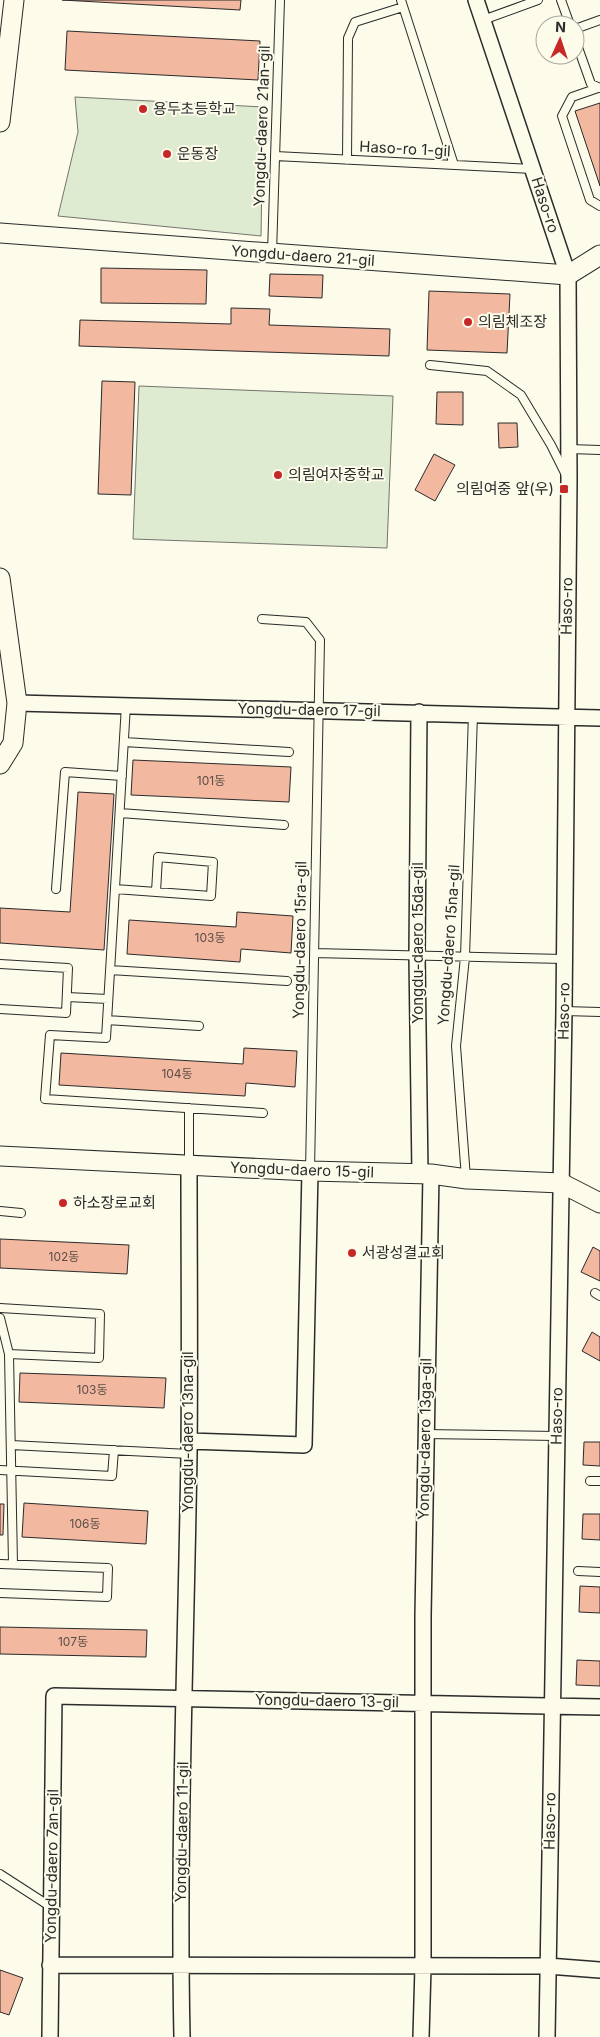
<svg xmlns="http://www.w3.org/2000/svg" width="600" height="2037" viewBox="0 0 600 2037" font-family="Inter,'Noto Sans KR',sans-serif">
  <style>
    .green { fill: #deebd1; stroke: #74746e }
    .building { fill: #f2b8a0; stroke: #2b2b2b }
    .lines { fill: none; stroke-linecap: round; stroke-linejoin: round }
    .service-casing { stroke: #2b2b2b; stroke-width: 10 }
    .minor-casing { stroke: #2b2b2b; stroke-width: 18 }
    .tertiary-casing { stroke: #2b2b2b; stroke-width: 21 }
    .service { stroke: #fdfbea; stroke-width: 8 }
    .minor { stroke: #fdfbea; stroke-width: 15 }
    .tertiary { stroke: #fdfbea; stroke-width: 19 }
    .poi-dot { fill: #c62828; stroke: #fdfbea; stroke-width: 2 }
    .labels { text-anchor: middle; stroke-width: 4; stroke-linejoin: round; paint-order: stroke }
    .number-label { font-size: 12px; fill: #5d4e48 }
    .poi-label { font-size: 15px; fill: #2b2b2b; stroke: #fdfbea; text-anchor: start }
    .street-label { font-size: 15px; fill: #2b2b2b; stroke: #fdfbea }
  </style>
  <rect width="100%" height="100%" fill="#fdfbea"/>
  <!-- green -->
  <path class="green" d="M75,97L263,107L261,236L58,216L78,132Z
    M139,386L393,396L387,548L133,539Z"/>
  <!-- building -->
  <path class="building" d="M62,0H241L240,10Z
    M67,31L260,41L258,80L65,70Z
    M600,103V186L575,111Z
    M101,268L207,270L206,304L101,303Z
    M270,274L323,275L322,298L269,296Z
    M429,291L510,294L507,353L427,350Z
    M231,308L270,309L269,325L390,329L389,356L79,346L80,320L231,324Z
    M102,381L135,382L131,495L98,494Z
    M437,392H463V425L436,424Z
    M498,423H517L518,447L499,448Z
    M434,454L455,465L435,501L415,490Z
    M133,760L291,767L289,802L131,795Z
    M78,792L114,794L104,950L0,943V908L70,912Z
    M237,912L293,916L291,953L241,949L240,962L127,954L129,920L236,927Z
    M244,1048L297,1051L295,1087L246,1083L245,1096L59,1085L61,1053L243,1064Z
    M0,1239L129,1245L127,1274L0,1268Z
    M593,1247L600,1251V1281L581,1272Z
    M592,1332L600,1337V1361L582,1351Z
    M20,1373L166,1378L164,1408L19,1402Z
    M584,1442H600V1466L583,1465Z
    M24,1503L148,1511L146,1544L22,1537Z
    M0,1504H4L3,1535H0Z
    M583,1514H600V1540L582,1539Z
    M580,1586L600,1587V1613L579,1612Z
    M0,1627L147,1630L146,1657L0,1654Z
    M577,1660L600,1661V1686L576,1685Z
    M0,1970L23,1978L9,2015L0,2012Z"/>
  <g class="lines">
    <defs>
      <path id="service" d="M401,0L454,165
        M561,0L570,25
        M483,20L538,0
        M575,29L600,20
        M575,39L591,84L600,88
        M598,88L572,97L562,116L590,200L600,206
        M275,156L533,169
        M347,160L348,38L355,22L403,7
        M272,253L280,0
        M430,365L487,371L521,395L551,445L566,475
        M569,449L600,450
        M262,619L306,622L320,640L310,1171
        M126,705L106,1038L50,1035L45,1099L263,1113
        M124,742L289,752
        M120,813L284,825
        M56,889L65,772L122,776
        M115,889L211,896L213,862L158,857L156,892
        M314,953L564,959
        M0,964L68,968L66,1013L0,1009
        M110,970L287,981
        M67,997L108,999
        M564,1011L600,1012
        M107,1020L199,1026
        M189,1165V1108
        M466,1178L456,1046L465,957L473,714
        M0,1211L21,1213
        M595,1293L600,1296
        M0,1308L100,1314L99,1358L9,1354
        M0,1318L9,1354L13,1564
        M425,1434L556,1436
        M11,1445L189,1454
        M0,1470L112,1476L114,1450
        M590,1481H600
        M0,1564L108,1568L107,1597L0,1593
        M578,1571L600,1572
        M0,1874L51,1907"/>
      <path id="minor" d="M476,0L568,275L569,480L564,1011L547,2037
        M17,703L600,718
        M419,712L417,956L420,1174
        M189,1441L304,1445L310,1171
        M50,1965L548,1966L600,1970
        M50,2037L54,1696L600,1707
        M182,2037C178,1843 186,1649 189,1454C190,1358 189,1262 189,1165
        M421,2037L423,1967V1616L431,1174"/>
      <path id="tertiary" d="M0,122L14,0
        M0,233L568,275L600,255
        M0,578L17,703L13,743L0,764
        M0,1156L310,1171L431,1174L467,1179L561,1183L600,1203"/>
    </defs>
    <!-- service casing -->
    <use href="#service" class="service-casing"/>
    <!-- minor casing -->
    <use href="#minor" class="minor-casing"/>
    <!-- tertiary casing -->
    <use href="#tertiary" class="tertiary-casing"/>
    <!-- service -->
    <use href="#service" class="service"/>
    <!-- minor -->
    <use href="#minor" class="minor"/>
    <!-- tertiary -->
    <use href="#tertiary" class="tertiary"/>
  </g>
  <!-- markers -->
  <g class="poi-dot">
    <circle cx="143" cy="109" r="5"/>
    <circle cx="167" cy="154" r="5"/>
    <circle cx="468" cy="322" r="5"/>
    <circle cx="278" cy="475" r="5"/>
    <rect x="559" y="484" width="10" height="10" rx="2.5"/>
    <circle cx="63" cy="1203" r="5"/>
    <circle cx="352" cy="1253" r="5"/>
  </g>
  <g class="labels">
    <!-- number labels -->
    <g class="number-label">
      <text x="211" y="785">101동</text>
      <text x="210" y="942">103동</text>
      <text x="177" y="1078">104동</text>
      <text x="64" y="1261">102동</text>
      <text x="92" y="1394">103동</text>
      <text x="85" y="1528">106동</text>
      <text x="73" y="1646">107동</text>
    </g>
    <!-- poi labels -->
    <g class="poi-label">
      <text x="153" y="114">용두초등학교</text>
      <text x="177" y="159">운동장</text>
      <text x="478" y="327">의림체조장</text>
      <text x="288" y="480">의림여자중학교</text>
      <text x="554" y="494" text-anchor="end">의림여중 앞(우)</text>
      <text x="73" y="1208">하소장로교회</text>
      <text x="362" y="1258">서광성결교회</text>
    </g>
    <!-- street labels -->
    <g class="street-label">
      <text transform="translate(262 126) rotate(-88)" y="5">Yongdu-daero 21an-gil</text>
      <text transform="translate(405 149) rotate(3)" y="5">Haso-ro 1-gil</text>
      <text transform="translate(545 205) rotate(72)" y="5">Haso-ro</text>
      <text transform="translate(303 256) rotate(4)" y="5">Yongdu-daero 21-gil</text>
      <text transform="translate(567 606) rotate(-89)" y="5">Haso-ro</text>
      <text transform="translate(309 710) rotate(1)" y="5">Yongdu-daero 17-gil</text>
      <text transform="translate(300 940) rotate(-89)" y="5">Yongdu-daero 15ra-gil</text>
      <text transform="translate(418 943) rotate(-90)" y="5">Yongdu-daero 15da-gil</text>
      <text transform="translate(449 945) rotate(-86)" y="5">Yongdu-daero 15na-gil</text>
      <text transform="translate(564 1011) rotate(-89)" y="5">Haso-ro</text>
      <text transform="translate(302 1170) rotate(2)" y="5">Yongdu-daero 15-gil</text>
      <text transform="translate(557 1416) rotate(-89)" y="5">Haso-ro</text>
      <text transform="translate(188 1432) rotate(-90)" y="5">Yongdu-daero 13na-gil</text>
      <text transform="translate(425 1439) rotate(-89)" y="5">Yongdu-daero 13ga-gil</text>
      <text transform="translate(327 1701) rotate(1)" y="5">Yongdu-daero 13-gil</text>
      <text transform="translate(550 1821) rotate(-89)" y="5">Haso-ro</text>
      <text transform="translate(182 1832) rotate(-89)" y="5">Yongdu-daero 11-gil</text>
      <text transform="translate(52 1866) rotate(-89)" y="5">Yongdu-daero 7an-gil</text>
    </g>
  </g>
  <!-- north arrow -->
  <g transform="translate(560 40) rotate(3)"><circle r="24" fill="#fdfbea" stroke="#a9a89e"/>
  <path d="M0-4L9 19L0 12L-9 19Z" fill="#c62828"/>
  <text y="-8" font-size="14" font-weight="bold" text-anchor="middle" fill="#2b2b2b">N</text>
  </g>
</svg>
